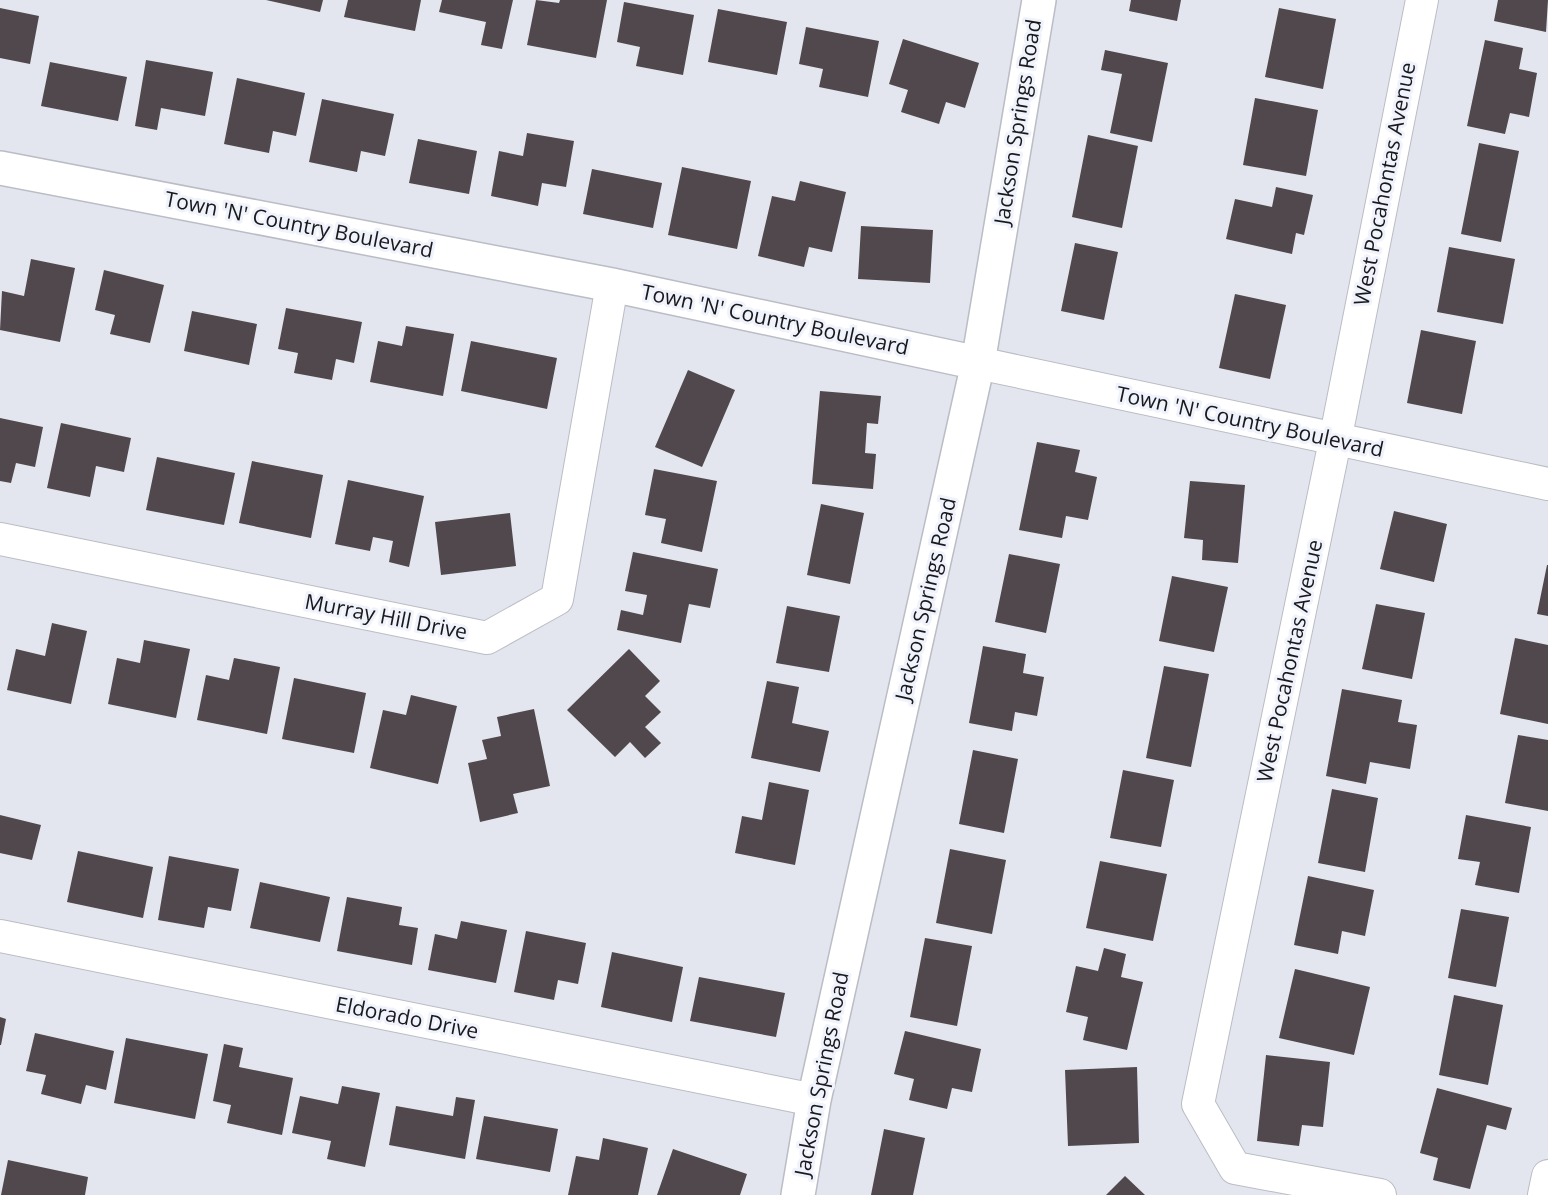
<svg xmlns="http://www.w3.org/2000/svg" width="1548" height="1195" viewBox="0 0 1548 1195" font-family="'Open Sans',sans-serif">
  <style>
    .building { fill: #50484c }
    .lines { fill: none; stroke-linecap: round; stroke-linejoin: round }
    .minor-casing { stroke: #babdc5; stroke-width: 34 }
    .tertiary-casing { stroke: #babdc5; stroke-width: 36 }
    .minor { stroke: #fff; stroke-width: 32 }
    .tertiary { stroke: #fff; stroke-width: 33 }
    .labels { text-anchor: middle; stroke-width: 6; stroke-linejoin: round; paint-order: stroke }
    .street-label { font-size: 21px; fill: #18191c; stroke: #f0f3fc }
  </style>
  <rect width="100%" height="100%" fill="#e3e6ee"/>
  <!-- building -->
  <path class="building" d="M266,0H323L320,12Z
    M348,0H421L415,31L344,17Z
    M442,0H513L502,49L481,45L486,22L439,12Z
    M536,0L559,3L560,0H607L596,58L527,45Z
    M1131,0H1181L1177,21L1129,11Z
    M1498,0H1548L1546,32L1494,21Z
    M624,2L694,15L683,75L636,66L640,47L617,42Z
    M0,8L39,16L30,64L0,58Z
    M1279,8L1336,19L1323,89L1265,77Z
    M718,9L787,22L777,75L708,62Z
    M806,27L879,41L868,97L819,87L823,69L799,64Z
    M903,39L979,63L965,108L946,102L939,124L901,112L908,90L889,84Z
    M1485,40L1523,48L1519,69L1537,73L1529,117L1510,113L1505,134L1467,126Z
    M1105,50L1168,63L1152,142L1110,133L1122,74L1101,70Z
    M146,60L213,72L205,116L161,108L157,130L135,126Z
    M50,62L127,77L118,121L41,106Z
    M237,78L305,93L296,136L273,131L269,153L224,144Z
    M1255,98L1318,110L1306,176L1243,165Z
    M322,99L394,114L385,156L361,151L357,172L309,162Z
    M527,133L574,141L566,187L542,183L538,206L491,196L499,151L523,156Z
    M1088,135L1138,146L1122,228L1072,217Z
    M418,139L477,151L469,194L409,183Z
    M1479,143L1519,151L1501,242L1461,234Z
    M682,167L751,181L737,249L668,235Z
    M592,169L662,183L653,228L583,214Z
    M800,181L846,192L832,252L809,247L804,267L758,256L772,196L795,201Z
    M1276,187L1313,195L1304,235L1296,233L1292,254L1226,239L1235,199L1272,207Z
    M861,226L933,230L930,283L858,279Z
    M1075,243L1118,252L1104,320L1061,311Z
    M1449,247L1515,259L1503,324L1437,312Z
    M31,259L75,268L60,342L0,330L2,291L24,296Z
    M104,270L164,285L150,343L110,334L115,315L95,310Z
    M1235,294L1286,305L1270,379L1219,368Z
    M286,308L362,322L354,363L336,359L332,380L294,373L298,353L278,349Z
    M192,311L257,324L249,365L184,351Z
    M406,326L454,334L443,396L370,382L378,341L402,346Z
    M1421,330L1476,341L1462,414L1407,403Z
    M471,341L557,358L547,409L461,391Z
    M688,370L735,390L702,467L655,447Z
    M820,391L881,396L878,424L867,423L865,453L876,454L873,489L812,484Z
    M0,418L43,427L35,467L16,463L11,483L0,481Z
    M61,423L131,438L124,472L96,466L90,497L47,488Z
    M1037,442L1080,450L1075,472L1097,477L1088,520L1066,516L1062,538L1019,530Z
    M157,457L235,473L224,525L146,510Z
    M252,461L323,475L311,538L239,523Z
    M654,469L717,481L702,552L661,543L666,519L645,515Z
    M348,480L424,496L409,567L389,562L393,541L373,537L370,551L335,544Z
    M1190,481L1245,485L1238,563L1202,560L1203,540L1184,538Z
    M821,504L864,513L850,584L807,575Z
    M1394,511L1447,524L1434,582L1380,569Z
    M510,513L516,566L441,575L435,522Z
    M633,552L718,569L710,608L689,604L681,643L617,630L621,610L643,615L647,595L625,591Z
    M1009,554L1060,564L1046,633L995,622Z
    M1547,565H1548V616L1537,614Z
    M1172,576L1228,587L1214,652L1159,641Z
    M1376,604L1425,613L1412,679L1362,669Z
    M787,606L840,616L829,672L776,663Z
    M52,623L87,631L71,704L7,690L16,649L45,656Z
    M1515,638L1548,645V724L1500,714Z
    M144,640L190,649L176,718L108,704L117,658L140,663Z
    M983,646L1026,654L1023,673L1044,677L1037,716L1015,712L1012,731L969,723Z
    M629,649L660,681L645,696L661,712L645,727L661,743L645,758L630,742L615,757L567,710Z
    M234,658L280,667L267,734L197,720L206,675L229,680Z
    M1164,666L1209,674L1191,767L1146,758Z
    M294,678L366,693L354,753L282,739Z
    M767,681L799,687L792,723L829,731L820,772L751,758Z
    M1342,689L1402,700L1398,722L1417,725L1410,769L1370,762L1366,784L1326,776Z
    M411,695L457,706L438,784L370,768L383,710L406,715Z
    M534,709L550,786L513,794L518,813L480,822L468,763L487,759L482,740L501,736L497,717Z
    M1518,735L1548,740V811L1505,803Z
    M973,750L1018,759L1004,833L959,824Z
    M1123,770L1174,780L1161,847L1110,838Z
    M769,782L809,790L795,865L735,853L742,816L762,820Z
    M1332,789L1378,798L1365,872L1318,863Z
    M0,815L41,825L32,860L0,853Z
    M1466,815L1531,827L1519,893L1475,885L1480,862L1458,859Z
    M950,849L1006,860L992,934L936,923Z
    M78,851L153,867L143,918L67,902Z
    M169,856L239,869L231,911L208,907L204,928L158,920Z
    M1100,861L1167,874L1153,941L1086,928Z
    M1308,876L1374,890L1365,936L1342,931L1338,954L1294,945Z
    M260,882L330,897L320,942L250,928Z
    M347,897L402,907L399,925L418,928L412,965L337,951Z
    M1461,909L1509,917L1496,987L1448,978Z
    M461,921L507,930L496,983L428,970L435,934L457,939Z
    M526,931L586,943L578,984L558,980L554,1000L514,992Z
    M925,938L972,946L957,1026L910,1017Z
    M1104,948L1126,954L1121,977L1143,982L1127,1050L1083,1040L1088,1017L1066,1012L1076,966L1098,971Z
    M612,952L683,967L672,1022L601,1007Z
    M1295,969L1370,987L1354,1055L1279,1038Z
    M699,977L785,993L776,1037L690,1021Z
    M1454,995L1503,1005L1488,1085L1439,1075Z
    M0,1017L6,1019L1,1045H0Z
    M905,1031L981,1049L972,1092L952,1088L947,1109L909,1100L914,1079L894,1074Z
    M35,1033L114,1051L106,1090L86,1085L81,1104L41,1094L46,1075L26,1071Z
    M126,1038L208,1054L195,1119L114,1103Z
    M224,1044L243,1048L239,1067L293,1078L282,1135L227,1123L231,1105L213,1101Z
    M1266,1055L1330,1062L1323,1127L1302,1125L1299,1146L1257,1141Z
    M1137,1067L1139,1143L1068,1146L1065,1070Z
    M342,1086L380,1093L365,1167L327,1159L331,1141L292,1133L300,1096L338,1104Z
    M1437,1088L1512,1108L1506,1130L1487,1125L1470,1189L1433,1180L1438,1158L1420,1153Z
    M456,1097L475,1100L465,1159L389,1145L396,1106L453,1116Z
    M484,1116L558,1129L550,1172L476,1159Z
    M884,1129L925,1138L913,1195H871Z
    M603,1138L648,1148L638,1195H568L576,1156L599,1160Z
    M673,1149L747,1174L740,1195H657Z
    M8,1160L88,1177L85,1195H1Z
    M1125,1176L1145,1195H1106Z"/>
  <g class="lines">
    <defs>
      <path id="minor" d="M978,363L1548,484
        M0,539L487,638L557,599L612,285
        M0,936L814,1100
        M1380,1195L1235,1168L1198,1104L1335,441L1422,0
        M1544,1195L1548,1176"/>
      <path id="tertiary" d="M0,168L612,285L978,363
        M798,1195L814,1100L978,363L1039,0"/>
    </defs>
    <!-- minor casing -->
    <use href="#minor" class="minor-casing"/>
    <!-- tertiary casing -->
    <use href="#tertiary" class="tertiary-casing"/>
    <!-- minor -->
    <use href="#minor" class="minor"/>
    <!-- tertiary -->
    <use href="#tertiary" class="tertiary"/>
  </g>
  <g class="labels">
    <!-- street labels -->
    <g class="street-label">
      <text transform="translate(1018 122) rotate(-81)" y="7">Jackson Springs Road</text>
      <text transform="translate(1385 184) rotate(-79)" y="7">West Pocahontas Avenue</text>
      <text transform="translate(299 225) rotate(11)" y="7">Town 'N' Country Boulevard</text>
      <text transform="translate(775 320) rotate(12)" y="7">Town 'N' Country Boulevard</text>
      <text transform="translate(1250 422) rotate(12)" y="7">Town 'N' Country Boulevard</text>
      <text transform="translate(926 599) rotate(-77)" y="7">Jackson Springs Road</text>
      <text transform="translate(386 617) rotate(11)" y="7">Murray Hill Drive</text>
      <text transform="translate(1290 661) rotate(-78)" y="7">West Pocahontas Avenue</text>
      <text transform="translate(407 1018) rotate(11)" y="7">Eldorado Drive</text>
      <text transform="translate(822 1074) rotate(-79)" y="7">Jackson Springs Road</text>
    </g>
  </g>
</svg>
